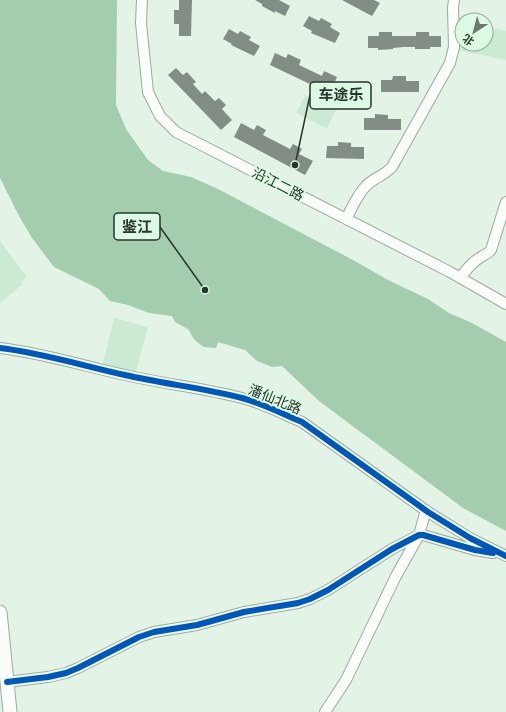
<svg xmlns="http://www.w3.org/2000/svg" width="506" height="712" viewBox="0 0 506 712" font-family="'IBM Plex Sans','Noto Sans SC',sans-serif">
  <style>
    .green { fill: #cbead3 }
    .water { fill: #a3cdae }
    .building { fill: #828e85 }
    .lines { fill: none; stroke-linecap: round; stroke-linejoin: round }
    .minor-casing { stroke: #9ca99f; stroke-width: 12 }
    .major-casing { stroke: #9ca99f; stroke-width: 15 }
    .minor { stroke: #fbfdfb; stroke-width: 10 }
    .major { stroke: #fbfdfb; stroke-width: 13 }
    .cycleway-casing { stroke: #dcfae3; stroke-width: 8 }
    .cycleway { stroke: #0057b8; stroke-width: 6 }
    .labels { text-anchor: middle; stroke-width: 4; stroke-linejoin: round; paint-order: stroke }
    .street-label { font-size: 14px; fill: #29352c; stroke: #dcfae3 }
    .leader { fill: none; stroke: #29352c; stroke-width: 1.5 }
    .callout-dot { fill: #29352c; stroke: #dcfae3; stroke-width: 1.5 }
    .callout { fill: #dcfae3; stroke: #29352c; stroke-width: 1.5 }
    .callout-label { font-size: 15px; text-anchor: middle; font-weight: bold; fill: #29352c }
  </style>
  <rect width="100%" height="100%" fill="#e3f3e6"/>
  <!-- green -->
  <path class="green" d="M458,20L462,21V44H486V26L506,31V60L457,50Z
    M305,95L336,110L327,129L296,113Z
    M0,241L27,277L21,282L23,284L0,303Z
    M114,318L148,327L136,372L103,363Z"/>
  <!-- water -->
  <path class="water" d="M0,0H117L116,105L126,129L148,160L163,171L191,177L216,188L353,260L388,280L428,299L449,313L472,323L506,342V531L463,508L319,401L282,366L272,367L257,361L245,350L218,342L216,348L204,347L198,343L193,338L189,330L175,322L172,316L149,313L128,305L110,301L99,289L54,267L32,238L19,216L0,178Z"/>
  <!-- building -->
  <path class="building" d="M179,0H192L191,36H179V24H174V10H179Z
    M255,0H279L290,6L285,16L275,11V13L262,6V4Z
    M342,0H374L380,3L372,16Z
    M309,16L319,21L321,18L332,24L330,27L340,33L335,43L311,33L312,31L303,26Z
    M229,29L238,34L240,31L251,37L249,40L260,46L254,56L231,45L232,44L223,39Z
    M379,32H392V36H416V32H429V36H441V47H430V49H415V47H404L393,48V49L378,50V48H368V36H379Z
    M275,53L286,58L288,54L301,60L299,65L322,76L324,71L337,77L335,82L345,87L339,98L270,65Z
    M176,68L183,75L187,72L196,82L193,84L202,94L205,91L215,101L219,98L226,105L222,109L232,120L221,130L168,75Z
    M393,76H406V81H419V92H381V80H392Z
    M375,114L388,115V119H401V130H364V118H375Z
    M241,123L254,130L257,125L266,130L263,135L290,149L293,144L302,149L299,154L313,161L305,175L234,137Z
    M338,142L351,143V147H364V159L326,158L327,146H338Z"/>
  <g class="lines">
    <defs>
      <path id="minor" d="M142,0L141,23L148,92L160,116L176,132L450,272L506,304
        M346,219C352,208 357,195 366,186C373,178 384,176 392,167L450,63L454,47L453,8L454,0
        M460,278C466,270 472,262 481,257C485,254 488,254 491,250L506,202
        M0,348C42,353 84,366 125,375C164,384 204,388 242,398C262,403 283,414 302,422L428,512L470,538L506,556
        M7,682L48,677L66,673L78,668L139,637L154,632L197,625L244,612L298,603L310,599L328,590L392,549L419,535H423L475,550L493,553
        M325,712L346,680L396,576L414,544L419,535L426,510"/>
      <path id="major" d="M0,612L10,712"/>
    </defs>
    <!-- minor casing -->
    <use href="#minor" class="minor-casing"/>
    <!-- major casing -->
    <use href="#major" class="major-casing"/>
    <!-- minor -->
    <use href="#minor" class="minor"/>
    <!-- major -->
    <use href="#major" class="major"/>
    <defs>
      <path id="cycleway" d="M0,348C42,353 84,366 125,375C164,384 204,388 242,398C262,403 283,414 302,422L428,512L470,538L506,556
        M7,682L48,677L66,673L78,668L139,637L154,632L197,625L244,612L298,603L310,599L328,590L392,549L419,535H423L475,550L493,553"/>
    </defs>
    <!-- cycleway casing -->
    <use href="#cycleway" class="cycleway-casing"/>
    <!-- cycleway -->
    <use href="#cycleway" class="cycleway"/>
  </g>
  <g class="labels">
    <!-- street labels -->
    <g class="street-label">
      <text transform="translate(278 184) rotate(27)" y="5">沿江二路</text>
      <text transform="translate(275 399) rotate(22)" y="5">潘仙北路</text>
    </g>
  </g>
  <!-- callouts -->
  <path class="leader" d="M295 165L310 95M205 290L160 227"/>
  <g class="callout-dot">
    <circle cx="295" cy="165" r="4"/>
    <circle cx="205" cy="290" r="4"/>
  </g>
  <g class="callout">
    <rect x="310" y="82" width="61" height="27" rx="4"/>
    <rect x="114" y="213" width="46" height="27" rx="4"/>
  </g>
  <g class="callout-label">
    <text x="341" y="100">车途乐</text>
    <text x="137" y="232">鉴江</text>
  </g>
  <!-- north arrow -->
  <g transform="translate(474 32) rotate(216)"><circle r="19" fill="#dcfae3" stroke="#94ab9a"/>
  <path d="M0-3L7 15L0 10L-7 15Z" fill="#6a786d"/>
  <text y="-6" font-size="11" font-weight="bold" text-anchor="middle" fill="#29352c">北</text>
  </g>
</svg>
